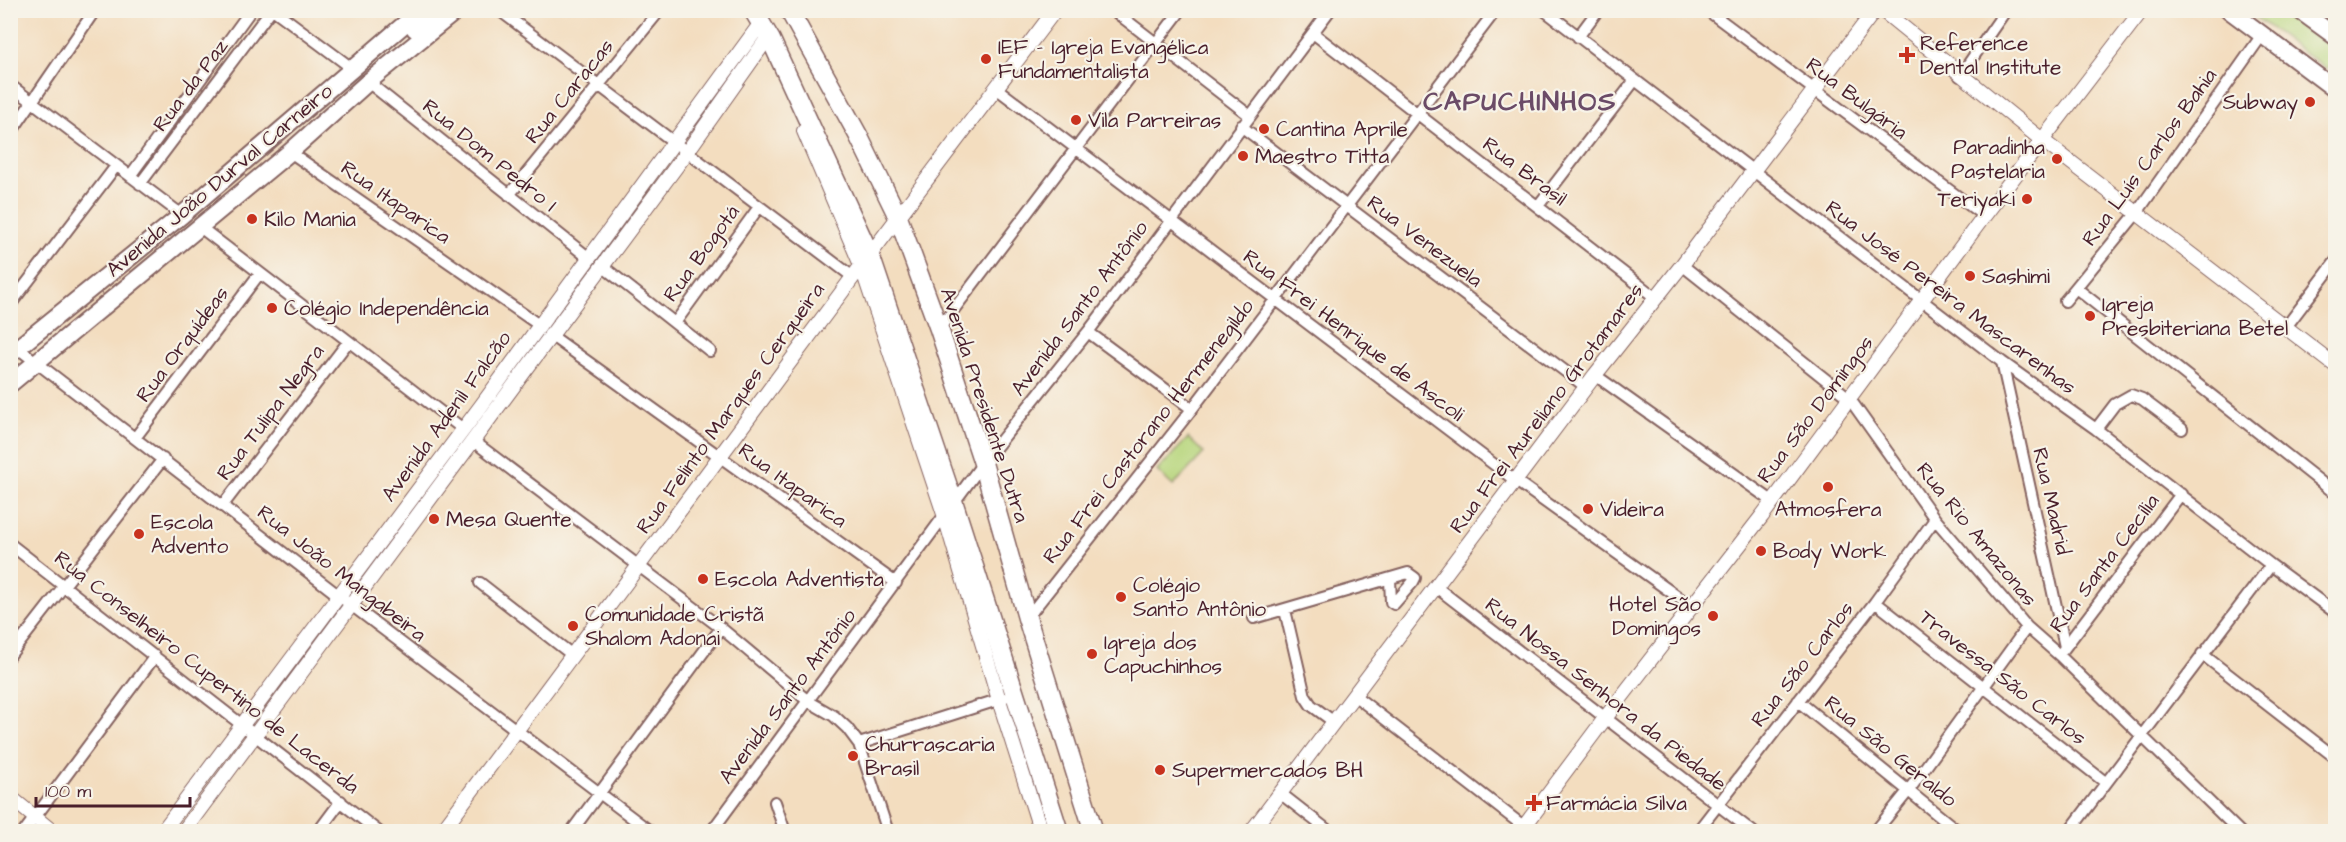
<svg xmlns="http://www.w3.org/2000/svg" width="2346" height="842" viewBox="0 0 2346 842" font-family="'Architects Daughter',sans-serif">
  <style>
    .green { fill: #b7d67d; stroke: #807a54; stroke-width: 1.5 }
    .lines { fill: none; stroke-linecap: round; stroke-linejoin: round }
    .minor-casing { stroke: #85625f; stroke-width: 14 }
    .tertiary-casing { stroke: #85625f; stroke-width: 16 }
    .primary-casing { stroke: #85625f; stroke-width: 20 }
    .trunk-casing { stroke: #85625f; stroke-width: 21 }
    .minor { stroke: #fff; stroke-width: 10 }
    .tertiary { stroke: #fff; stroke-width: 14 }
    .primary { stroke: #fff; stroke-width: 16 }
    .trunk { stroke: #fff; stroke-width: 18 }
    .poi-dot { fill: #c8321e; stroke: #f7f3e8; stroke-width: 2 }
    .labels { text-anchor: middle; stroke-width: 4.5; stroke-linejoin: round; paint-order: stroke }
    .poi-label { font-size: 21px; fill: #4a1f2b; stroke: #f7f3e8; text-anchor: start }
    .street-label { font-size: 21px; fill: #4a1f2b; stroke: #f7f3e8 }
    .district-label { font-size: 27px; font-weight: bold; letter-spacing: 1.5px; fill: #6b4b67; stroke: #f7f3e8 }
  </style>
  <rect width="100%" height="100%" fill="#f7f3e8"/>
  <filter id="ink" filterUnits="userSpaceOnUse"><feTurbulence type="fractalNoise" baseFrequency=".0167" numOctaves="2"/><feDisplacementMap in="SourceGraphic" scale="12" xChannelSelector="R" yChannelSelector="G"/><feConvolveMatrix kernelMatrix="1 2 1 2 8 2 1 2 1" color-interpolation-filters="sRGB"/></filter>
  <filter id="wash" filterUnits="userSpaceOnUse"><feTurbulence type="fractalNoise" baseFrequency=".008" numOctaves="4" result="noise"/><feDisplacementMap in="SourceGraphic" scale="24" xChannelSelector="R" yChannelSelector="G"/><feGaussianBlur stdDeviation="1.35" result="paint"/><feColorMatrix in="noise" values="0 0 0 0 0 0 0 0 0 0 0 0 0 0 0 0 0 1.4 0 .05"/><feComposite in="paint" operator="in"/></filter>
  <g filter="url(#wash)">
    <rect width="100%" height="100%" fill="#f3ddbf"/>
    <!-- green -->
    <path class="green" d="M2247,11H2286L2335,47V67L2326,68Z
      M1188,438L1204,453L1173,486L1157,471Z"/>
  </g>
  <g filter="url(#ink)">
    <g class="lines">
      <defs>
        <path id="minor" d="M274,10L353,69
          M499,10L853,277
          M1113,10L1249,115
          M1544,10L2002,362L2096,429L2271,565L2336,613
          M1707,10L1984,216
          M1313,33L1656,298
          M1578,37L1598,10
          M1960,76L2006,10
          M368,82L589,258
          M10,85L182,215
          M996,88L1516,481L1692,607
          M1241,126L1586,387
          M10,134L95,10
          M290,152L539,325
          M130,176L251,10
          M140,184L271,10
          M509,195L660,10
          M1538,206L1635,80
          M200,227L463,429
          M601,265L710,351
          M1682,265L1849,398L1935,519L2027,627L2060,656L2240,832
          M2076,288L2336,494
          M2065,301L2136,214L2262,35
          M10,305L116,166
          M675,323L759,207
          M2286,327L2336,261
          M939,329L1181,10
          M1088,332L1192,409
          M549,334L896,583
          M10,342L338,595L651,832
          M2002,362L2065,647
          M1595,375L1772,501
          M2096,429L2115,404L2131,395L2142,399L2182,429
          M135,438L260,273
          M472,440L721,628L808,701L834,716L847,728L859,744L888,832
          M223,505L348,342
          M10,544L379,832
          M480,583L571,654
          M1436,587L1753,832
          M1875,602L2105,782
          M1285,610L1305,696L1311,705L1334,722
          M1027,618L1192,409L1496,10
          M1254,618L1408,573L1415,578L1413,582L1394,604L1391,602L1390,579
          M2063,650L2181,494
          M2202,654L2336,758
          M10,655L163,459
          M1354,695L1531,832
          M1798,701L1959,832
          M859,744L1004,698
          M1280,793L1330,832
          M775,802L785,832
          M24,832L155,656
          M318,832L341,801
          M571,832L721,628
          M711,832L983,463L1088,332L1330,10
          M1697,832L1875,602L1935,519
          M1875,832L1909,790L2027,627
          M2069,832L2271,565"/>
        <path id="tertiary" d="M1882,10L2042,140L2336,366
          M804,131L861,265L945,517L999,700L1041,832
          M10,797L53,832
          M162,832L481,406L761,23
          M183,832L687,152L769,36
          M441,832L853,277L1055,10
          M1251,832L1595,375L1682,265L1875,10
          M1520,832L1606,717L1762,516L1984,216L2142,10"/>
        <path id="primary" d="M2229,10L2336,90
          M2299,10L2336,37
          M415,29L437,10
          M10,354L182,215L421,10
          M10,384L290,152L368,82L457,10"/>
        <path id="trunk" d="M753,10L771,40L870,255L954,504L1059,832
          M789,10L858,135L898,217L939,329L983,463L1027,618L1094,832"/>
      </defs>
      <!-- minor casing -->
      <use href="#minor" class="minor-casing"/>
      <!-- tertiary casing -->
      <use href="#tertiary" class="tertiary-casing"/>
      <!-- primary casing -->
      <use href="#primary" class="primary-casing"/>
      <!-- trunk casing -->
      <use href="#trunk" class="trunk-casing"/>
      <!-- minor -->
      <use href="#minor" class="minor"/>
      <!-- tertiary -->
      <use href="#tertiary" class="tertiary"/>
      <!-- primary -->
      <use href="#primary" class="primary"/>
      <!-- trunk -->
      <use href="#trunk" class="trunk"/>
    </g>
  </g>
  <!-- markers -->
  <g class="poi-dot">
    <path d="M1904 46h6v6h6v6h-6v6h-6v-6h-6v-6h6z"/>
    <circle cx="986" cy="59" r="6"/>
    <circle cx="2310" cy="102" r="6"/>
    <circle cx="1076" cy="120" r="6"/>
    <circle cx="1264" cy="129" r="6"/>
    <circle cx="1243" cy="156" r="6"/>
    <circle cx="2057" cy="159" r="6"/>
    <circle cx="2027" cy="199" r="6"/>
    <circle cx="252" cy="219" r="6"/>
    <circle cx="1970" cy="276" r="6"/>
    <circle cx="272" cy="308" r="6"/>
    <circle cx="2090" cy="316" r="6"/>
    <circle cx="1828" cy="487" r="6"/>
    <circle cx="1588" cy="509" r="6"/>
    <circle cx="434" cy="519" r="6"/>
    <circle cx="139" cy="534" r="6"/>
    <circle cx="1761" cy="551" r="6"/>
    <circle cx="703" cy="579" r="6"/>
    <circle cx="1121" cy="597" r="6"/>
    <circle cx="1713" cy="616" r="6"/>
    <circle cx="573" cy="626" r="6"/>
    <circle cx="1092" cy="654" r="6"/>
    <circle cx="853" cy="756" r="6"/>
    <circle cx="1160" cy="770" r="6"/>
    <path d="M1531 794h6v6h6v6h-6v6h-6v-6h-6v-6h6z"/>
  </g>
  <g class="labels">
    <!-- poi labels -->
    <g class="poi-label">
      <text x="1920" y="50">Reference<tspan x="1920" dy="24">Dental Institute</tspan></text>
      <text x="998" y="54">IEF - Igreja Evangélica<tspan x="998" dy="24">Fundamentalista</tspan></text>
      <text x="2298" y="109" text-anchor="end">Subway</text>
      <text x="1088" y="127">Vila Parreiras</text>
      <text x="1276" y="136">Cantina Aprile</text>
      <text x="2045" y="154" text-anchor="end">Paradinha<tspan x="2045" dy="24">Pastelaria</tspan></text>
      <text x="1255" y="163">Maestro Titta</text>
      <text x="2015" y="206" text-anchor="end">Teriyaki</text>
      <text x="264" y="226">Kilo Mania</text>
      <text x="1982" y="283">Sashimi</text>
      <text x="2102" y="311">Igreja<tspan x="2102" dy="24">Presbiteriana Betel</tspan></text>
      <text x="284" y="315">Colégio Independência</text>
      <text x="1600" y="516">Videira</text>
      <text x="1828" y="516" text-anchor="middle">Atmosfera</text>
      <text x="446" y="526">Mesa Quente</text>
      <text x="151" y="529">Escola<tspan x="151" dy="24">Advento</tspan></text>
      <text x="1773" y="558">Body Work</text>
      <text x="715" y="586">Escola Adventista</text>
      <text x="1133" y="592">Colégio<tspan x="1133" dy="24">Santo Antônio</tspan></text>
      <text x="1701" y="611" text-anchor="end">Hotel São<tspan x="1701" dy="24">Domingos</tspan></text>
      <text x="585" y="621">Comunidade Cristã<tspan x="585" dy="24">Shalom Adonai</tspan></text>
      <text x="1104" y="649">Igreja dos<tspan x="1104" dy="24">Capuchinhos</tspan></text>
      <text x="865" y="751">Churrascaria<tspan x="865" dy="24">Brasil</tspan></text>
      <text x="1172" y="777">Supermercados BH</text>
      <text x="1546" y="810">Farmácia Silva</text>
    </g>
    <!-- street labels -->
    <g class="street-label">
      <text transform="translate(190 85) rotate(-53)" y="7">Rua da Paz</text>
      <text transform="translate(569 91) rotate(-51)" y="7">Rua Caracas</text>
      <text transform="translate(1857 98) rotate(37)" y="7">Rua Bulgária</text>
      <text transform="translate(490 155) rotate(39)" y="7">Rua Dom Pedro I</text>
      <text transform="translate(2149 157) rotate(-54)" y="7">Rua Luís Carlos Bahia</text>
      <text transform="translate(1525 171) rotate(37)" y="7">Rua Brasil</text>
      <text transform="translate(219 180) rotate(-40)" y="7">Avenida João Durval Carneiro</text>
      <text transform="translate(396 202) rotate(35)" y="7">Rua Itaparica</text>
      <text transform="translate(1425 241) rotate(37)" y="7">Rua Venezuela</text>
      <text transform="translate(701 253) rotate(-54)" y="7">Rua Bogotá</text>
      <text transform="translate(1951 297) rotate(37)" y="7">Rua José Pereira Mascarenhas</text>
      <text transform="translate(1079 308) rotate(-53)" y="7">Avenida Santo Antônio</text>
      <text transform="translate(1354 335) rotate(37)" y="7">Rua Frei Henrique de Ascoli</text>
      <text transform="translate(182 344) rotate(-53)" y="7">Rua Orquídeas</text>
      <text transform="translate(985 405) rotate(72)" y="7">Avenida Presidente Dutra</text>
      <text transform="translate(730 408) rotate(-54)" y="7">Rua Felinto Marques Cerqueira</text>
      <text transform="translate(1546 408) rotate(-53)" y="7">Rua Frei Aureliano Grotamares</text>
      <text transform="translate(1815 409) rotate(-53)" y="7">Rua São Domingos</text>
      <text transform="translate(270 412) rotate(-53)" y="7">Rua Tulipa Negra</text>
      <text transform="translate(446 416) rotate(-54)" y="7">Avenida Adenil Falcão</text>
      <text transform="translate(1148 431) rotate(-52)" y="7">Rua Frei Castorano Hermenegildo</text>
      <text transform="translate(793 485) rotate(36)" y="7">Rua Itaparica</text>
      <text transform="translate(2052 501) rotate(77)" y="7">Rua Madrid</text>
      <text transform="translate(1977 534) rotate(51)" y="7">Rua Rio Amazonas</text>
      <text transform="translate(2104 563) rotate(-53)" y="7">Rua Santa Cecília</text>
      <text transform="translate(342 573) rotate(38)" y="7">Rua João Mangabeira</text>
      <text transform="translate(1802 664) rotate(-52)" y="7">Rua São Carlos</text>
      <text transform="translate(207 672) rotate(38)" y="7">Rua Conselheiro Cupertino de Lacerda</text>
      <text transform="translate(2003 677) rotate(38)" y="7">Travessa São Carlos</text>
      <text transform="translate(1606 694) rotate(38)" y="7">Rua Nossa Senhora da Piedade</text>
      <text transform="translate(787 696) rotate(-53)" y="7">Avenida Santo Antônio</text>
      <text transform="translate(1891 751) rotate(39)" y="7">Rua São Geraldo</text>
    </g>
    <!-- district labels -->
    <g class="district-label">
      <text x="1520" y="110">CAPUCHINHOS</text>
    </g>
  </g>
  <!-- margin -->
  <rect width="2346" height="842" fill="none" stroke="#f7f3e8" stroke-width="36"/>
  <!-- scale -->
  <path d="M36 797v9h154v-9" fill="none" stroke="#4a1f2b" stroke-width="3"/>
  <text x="45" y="797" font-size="18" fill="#4a1f2b" stroke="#f7f3e8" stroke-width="4.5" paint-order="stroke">100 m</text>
</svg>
